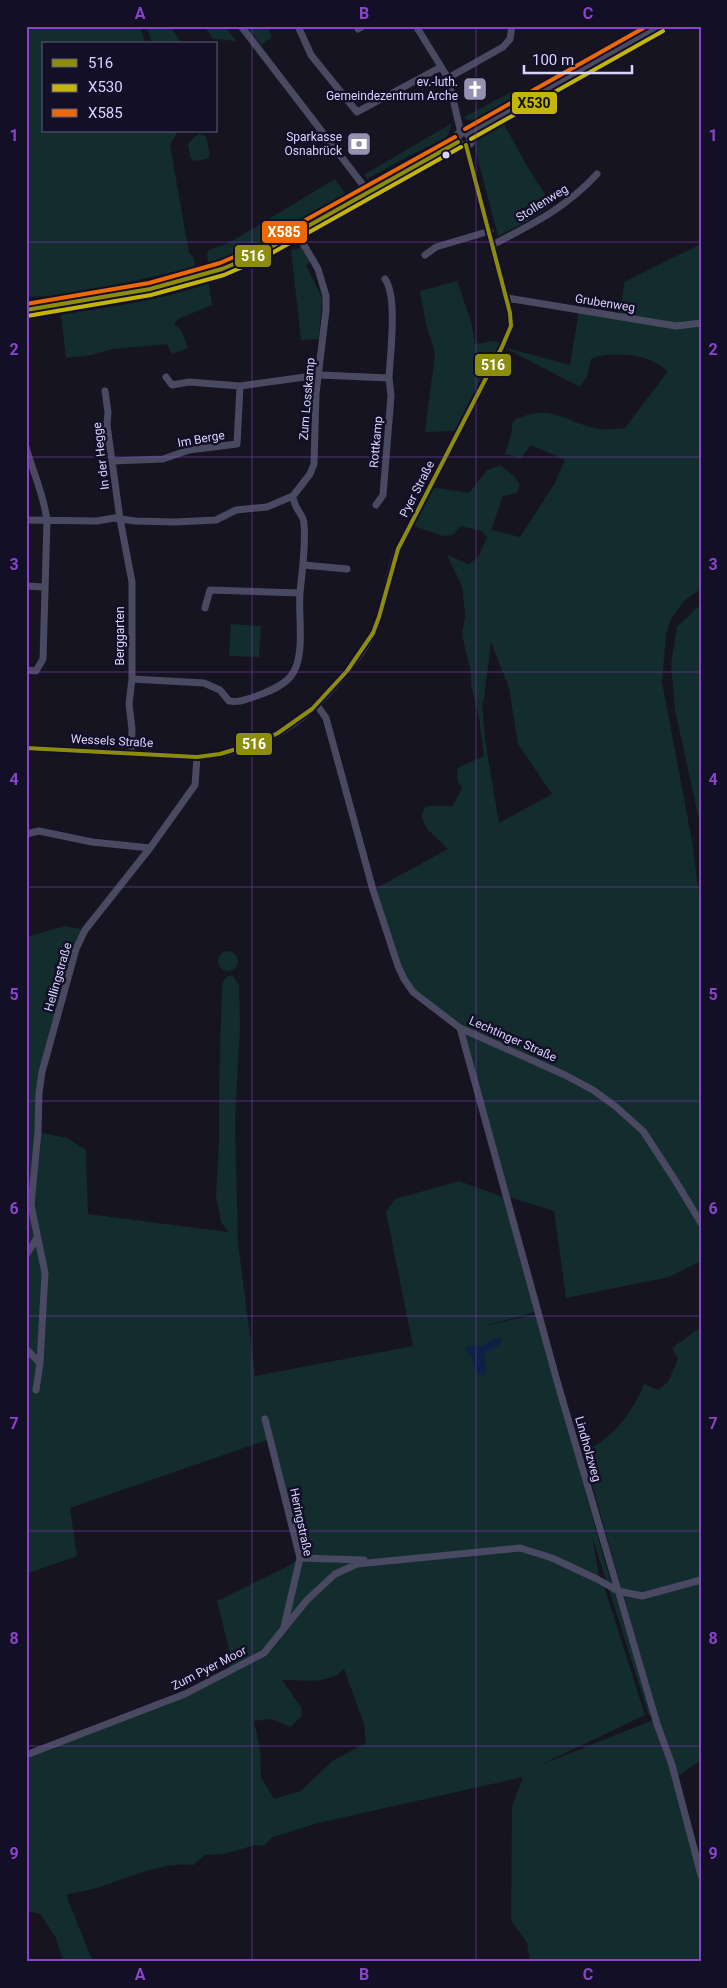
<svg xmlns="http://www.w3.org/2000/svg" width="727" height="1988" viewBox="0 0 727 1988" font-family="Roboto,sans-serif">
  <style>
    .green { fill: #132c2d; fill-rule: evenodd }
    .water { fill: #0d2144 }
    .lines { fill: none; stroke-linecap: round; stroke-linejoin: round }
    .minor { stroke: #4a4962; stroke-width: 7 }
    .tertiary { stroke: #4a4962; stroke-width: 9 }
    .bus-1-casing { stroke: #130f26; stroke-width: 8 }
    .bus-2-casing { stroke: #130f26; stroke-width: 8 }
    .bus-3-casing { stroke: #130f26; stroke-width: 8 }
    .bus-1 { stroke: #8d8d0d; stroke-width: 4 }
    .bus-2 { stroke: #c4b608; stroke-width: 4 }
    .bus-3 { stroke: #ec6800; stroke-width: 4 }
    .grid { fill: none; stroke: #8945c9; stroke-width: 1; stroke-opacity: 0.55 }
    .bus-dot { fill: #d9d4ff; stroke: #130f26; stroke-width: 2 }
    .labels { text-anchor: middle; stroke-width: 5; stroke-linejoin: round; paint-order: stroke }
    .poi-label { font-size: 12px; fill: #d9d4ff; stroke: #130f26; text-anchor: end }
    .street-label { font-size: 12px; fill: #d9d4ff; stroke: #130f26 }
    .line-badge { stroke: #130f26; stroke-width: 2 }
    .badge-label { font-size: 14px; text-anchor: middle; font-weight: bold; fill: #fff }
    .pale-badge-label { font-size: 14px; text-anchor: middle; font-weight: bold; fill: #111 }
    .neatline { fill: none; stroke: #8945c9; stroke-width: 2 }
    .grid-label { font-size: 16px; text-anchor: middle; font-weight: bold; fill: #8945c9 }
  </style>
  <rect width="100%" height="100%" fill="#161421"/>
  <!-- green -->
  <path class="green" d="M26,26H179L172,29L182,44H153L146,27L141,30L146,44H44V131H178L170,145L189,253L194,257L195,267L112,286L56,296L26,297Z
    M204,26H225L236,41L213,39Z
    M247,26H267L272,37L261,45Z
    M534,88L531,91L474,122L465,119L464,117L511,92Z
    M452,123L448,135L445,138L409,156L367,179L364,175Z
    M504,124L527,166L552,205L526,222L498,236L474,145L480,138Z
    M199,134L206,136L210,155L207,159L194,161L190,157L188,144L193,138Z
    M335,179L346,195C324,206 226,267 208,262L207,254L209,250L227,244Z
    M701,244V589L685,600L671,619L666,634L662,682L692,841L701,910V1261L669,1277L566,1298L554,1211L509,1197L460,1028L428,1004L404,979L373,890L448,849L427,829L421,816L425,807C433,804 443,807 453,806L462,788L458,782L457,768L484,756L479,717L471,685V673L462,635L465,616L462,586L447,555L469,564L478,557L487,537L481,531L461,526L453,535L443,536L411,525L430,487L469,493L486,471L500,465L514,476L520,485L517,493L503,496L491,530L520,537L555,483L565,460L531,445L521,458L505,454L511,435L513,421C550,402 562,421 598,429C606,430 616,429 625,428L668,371C662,367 654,361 647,359C634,354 603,352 591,359L587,376L580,387L503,347L459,431L425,432L435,353L426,324L420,291L457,281L471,321L475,344L493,341L504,344L503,347L570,365L579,311L620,317L624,282ZM491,642L509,688L518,744L552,794L499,823L485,740L482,703L484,699Z
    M301,246L310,262L306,265L322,298L319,339L301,340L291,250L298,249Z
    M209,283L212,305L178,319L174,324L181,330L188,348L172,354L167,344L112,349L92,355L66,358L61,315C110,306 162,301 209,283Z
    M701,604V829L675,710L671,665L677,627Z
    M231,624L261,626L259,657L229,656Z
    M65,926L85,930L42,1072L38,1132L67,1138L86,1150L88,1214L228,1232L221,1222L216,1196L219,1140V1092L222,984L226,977L232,975L239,985L240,1026L235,1122L238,1242L255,1376L413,1346L386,1212L395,1199L459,1181L503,1197L535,1312L481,1327L536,1314L604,1559L652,1715L649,1716L592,1536L600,1581L604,1586L645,1715L538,1766L658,1718L583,1452C612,1439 632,1414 644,1384L658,1390L668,1382L678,1359L672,1348L701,1327V1760L675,1778L701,1873V1962H530L527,1943L511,1920L512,1806L523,1777L318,1823L273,1837L263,1846L255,1845L224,1854L205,1855L193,1865C161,1861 124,1880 93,1889C85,1891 75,1892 66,1895L93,1962H64L55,1936L40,1914L26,1911V1755L229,1672L230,1653L217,1601L288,1566L300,1558L270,1439L70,1508L77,1556L26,1574V937ZM344,1669L364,1724L366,1743L332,1761L301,1791L274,1799L261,1777L260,1748L254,1721L272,1719L290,1727L302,1716L301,1707L282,1680C302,1680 329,1685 344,1669Z
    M218 961a10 10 0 1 1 20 0a10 10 0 1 1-20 0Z"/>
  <!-- water -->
  <path class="water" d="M498,1337L503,1339L498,1346L484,1353L487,1370L483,1375L477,1374L471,1357L466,1352L467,1346H482Z"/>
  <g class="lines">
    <!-- minor -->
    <path class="minor" d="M241,26L363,185L367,194
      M298,26L311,55L357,112L441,67
      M416,26L448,78
      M358,29L363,26
      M461,133L448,78L503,47L510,39L512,26
      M494,244C533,224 567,207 597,174
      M425,255L436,247L490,231
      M385,279C398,297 390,355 389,378
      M507,298L676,326L701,323
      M166,377L172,385L189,382L240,386L320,375L389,378L391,396L383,495L376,505
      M105,391L108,412L107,425L120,519L132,582V679L129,704L132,729L131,754
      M26,447C33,473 44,494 47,521L43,659L36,671L26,670
      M113,461L163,459L189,450L237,444L240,386
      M26,520L97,521L114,518L135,521L175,522L216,520L236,510L267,507L293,496L310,474L314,464L316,394L326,310V296L318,269L297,233
      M304,565L347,569
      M26,586L44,587
      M205,608L210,590L300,593
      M132,679L204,683L220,690L229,701C241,703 250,698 262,694C272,690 284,685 291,676C306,657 298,617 300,593C302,570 306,547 304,524C304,514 294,510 293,496
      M317,705L326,718L373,890L398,966L404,979L413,992L460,1028L565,1075L593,1090L615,1106L643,1131L675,1180L701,1223
      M26,748L197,757C260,752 303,725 342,677C355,661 368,645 376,626C386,601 388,574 398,549L502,347L511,326L510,313L466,145
      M26,834L39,831L92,842L150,848
      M460,1028L557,1381L657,1724L672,1765L701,1875
      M26,1255L37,1238
      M26,1349L40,1363
      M36,1390L40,1363L45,1273L31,1205L38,1132L39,1093L42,1072L76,949L85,930L150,848L195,785L197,757
      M265,1419L300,1558L284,1627
      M300,1558L364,1560
      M26,1755L185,1694L264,1653L307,1600L335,1574L357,1564L520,1548L552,1558L597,1579L618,1591L642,1596L701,1580"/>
    <!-- tertiary -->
    <path class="tertiary" d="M457 139a7 7 0 1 1 14 0a7 7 0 1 1-14 0Z
      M468,134L660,26
      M26,310L150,289L222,269L260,253L458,142"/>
    <defs>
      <path id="bus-1" d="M26,310L150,289L222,269L260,253L458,142
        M26,748L197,757L220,754L260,742L278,733L312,709L347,671L373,633L379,617L398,549L502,347L511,326L510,313L466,145"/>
      <path id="bus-2" d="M471,139L663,31
        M27,316L151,295L224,275L263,258L461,147"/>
      <path id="bus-3" d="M465,129L647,26
        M26,304L149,283L220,263L257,247L455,137"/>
    </defs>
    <!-- bus-1 casing -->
    <use href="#bus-1" class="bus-1-casing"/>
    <!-- bus-2 casing -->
    <use href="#bus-2" class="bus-2-casing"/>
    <!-- bus-3 casing -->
    <use href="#bus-3" class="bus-3-casing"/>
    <!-- bus-1 -->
    <use href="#bus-1" class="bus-1"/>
    <!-- bus-2 -->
    <use href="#bus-2" class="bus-2"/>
    <!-- bus-3 -->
    <use href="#bus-3" class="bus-3"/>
  </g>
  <!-- grid -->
  <path class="grid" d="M252,26V1962M476,26V1962M26,242H701M26,457H701M26,672H701M26,887H701M26,1101H701M26,1316H701M26,1531H701M26,1746H701"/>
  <!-- icons -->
  <defs>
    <symbol id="church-square" viewBox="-11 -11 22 22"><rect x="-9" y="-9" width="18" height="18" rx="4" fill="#9591b1" stroke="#130f26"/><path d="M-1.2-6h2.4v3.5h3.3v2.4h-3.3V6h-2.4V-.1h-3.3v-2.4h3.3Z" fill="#fff"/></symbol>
    <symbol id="bank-square" viewBox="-11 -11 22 22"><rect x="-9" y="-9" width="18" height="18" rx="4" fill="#9591b1" stroke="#130f26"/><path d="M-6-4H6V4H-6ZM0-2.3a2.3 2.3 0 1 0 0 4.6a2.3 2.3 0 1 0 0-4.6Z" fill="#fff"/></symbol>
  </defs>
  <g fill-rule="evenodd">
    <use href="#church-square" x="461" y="75" width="28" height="28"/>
    <use href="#bank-square" x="345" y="130" width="28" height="28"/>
  </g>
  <!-- markers -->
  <circle class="bus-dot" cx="446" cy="155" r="4.5"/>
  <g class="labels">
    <!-- poi labels -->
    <g class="poi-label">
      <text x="458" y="86">ev.-luth.<tspan x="458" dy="14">Gemeindezentrum Arche</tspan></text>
      <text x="342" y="141">Sparkasse<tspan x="342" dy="14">Osnabrück</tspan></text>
    </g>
    <!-- street labels -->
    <g class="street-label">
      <text transform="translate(542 203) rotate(-32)" y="4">Stollenweg</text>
      <text transform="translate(605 303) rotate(9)" y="4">Grubenweg</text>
      <text transform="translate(307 399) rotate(-85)" y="4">Zum Losskamp</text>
      <text transform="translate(201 439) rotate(-10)" y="4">Im Berge</text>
      <text transform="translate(376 442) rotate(-85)" y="4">Rottkamp</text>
      <text transform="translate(101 456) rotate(-97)" y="4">In der Hegge</text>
      <text transform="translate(417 489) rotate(-63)" y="4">Pyer Straße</text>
      <text transform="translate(120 636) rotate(-90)" y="4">Berggarten</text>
      <text transform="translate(112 741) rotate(3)" y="4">Wessels Straße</text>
      <text transform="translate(58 977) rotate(-74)" y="4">Hellingstraße</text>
      <text transform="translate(513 1039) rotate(24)" y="4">Lechtinger Straße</text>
      <text transform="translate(588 1449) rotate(74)" y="4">Lindholzweg</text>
      <text transform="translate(301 1522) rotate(78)" y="4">Heringstraße</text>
      <text transform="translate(209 1668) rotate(-27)" y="4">Zum Pyer Moor</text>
    </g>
  </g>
  <g class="line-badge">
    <rect x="511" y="91" width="47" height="24" rx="5" fill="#c4b608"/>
    <rect x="261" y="220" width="47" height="24" rx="5" fill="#ec6800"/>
    <rect x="234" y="244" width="38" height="24" rx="5" fill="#8d8d0d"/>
    <rect x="474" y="353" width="38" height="24" rx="5" fill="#8d8d0d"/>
    <rect x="235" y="732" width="38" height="24" rx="5" fill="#8d8d0d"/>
  </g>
  <g class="badge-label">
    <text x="284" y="237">X585</text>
    <text x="253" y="261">516</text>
    <text x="493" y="370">516</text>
    <text x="254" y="749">516</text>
  </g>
  <g class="pale-badge-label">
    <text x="534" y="108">X530</text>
  </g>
  <!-- border -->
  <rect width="727" height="1988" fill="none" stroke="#130f26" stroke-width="55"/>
  <!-- legend -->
  <rect x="42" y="42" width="175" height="90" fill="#130f26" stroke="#625e7d"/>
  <rect x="52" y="59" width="25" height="8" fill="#8d8d0d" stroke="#625e7d"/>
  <text x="88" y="68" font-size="15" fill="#d9d4ff">516</text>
  <rect x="52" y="84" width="25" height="8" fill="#c4b608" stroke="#625e7d"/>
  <text x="88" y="92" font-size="15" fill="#d9d4ff">X530</text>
  <rect x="52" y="109" width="25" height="8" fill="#ec6800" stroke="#625e7d"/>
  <text x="88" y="118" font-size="15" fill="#d9d4ff">X585</text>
  <!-- scale -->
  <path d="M524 65v8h108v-8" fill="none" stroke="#d9d4ff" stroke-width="2.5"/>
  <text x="532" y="65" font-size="15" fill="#d9d4ff" stroke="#130f26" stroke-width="4" paint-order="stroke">100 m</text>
  <rect x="28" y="28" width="672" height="1932" class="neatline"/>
  <g class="grid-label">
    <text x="140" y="19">A</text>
    <text x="364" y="19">B</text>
    <text x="588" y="19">C</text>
    <text x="14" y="141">1</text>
    <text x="713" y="141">1</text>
    <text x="14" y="355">2</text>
    <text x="713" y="355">2</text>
    <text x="14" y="570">3</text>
    <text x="713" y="570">3</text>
    <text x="14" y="785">4</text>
    <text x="713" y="785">4</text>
    <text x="14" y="1000">5</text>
    <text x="713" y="1000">5</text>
    <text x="14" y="1214">6</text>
    <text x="713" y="1214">6</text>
    <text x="14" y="1429">7</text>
    <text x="713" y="1429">7</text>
    <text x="14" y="1644">8</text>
    <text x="713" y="1644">8</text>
    <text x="14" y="1859">9</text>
    <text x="713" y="1859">9</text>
    <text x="140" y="1980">A</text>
    <text x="364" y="1980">B</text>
    <text x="588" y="1980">C</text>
  </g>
</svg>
